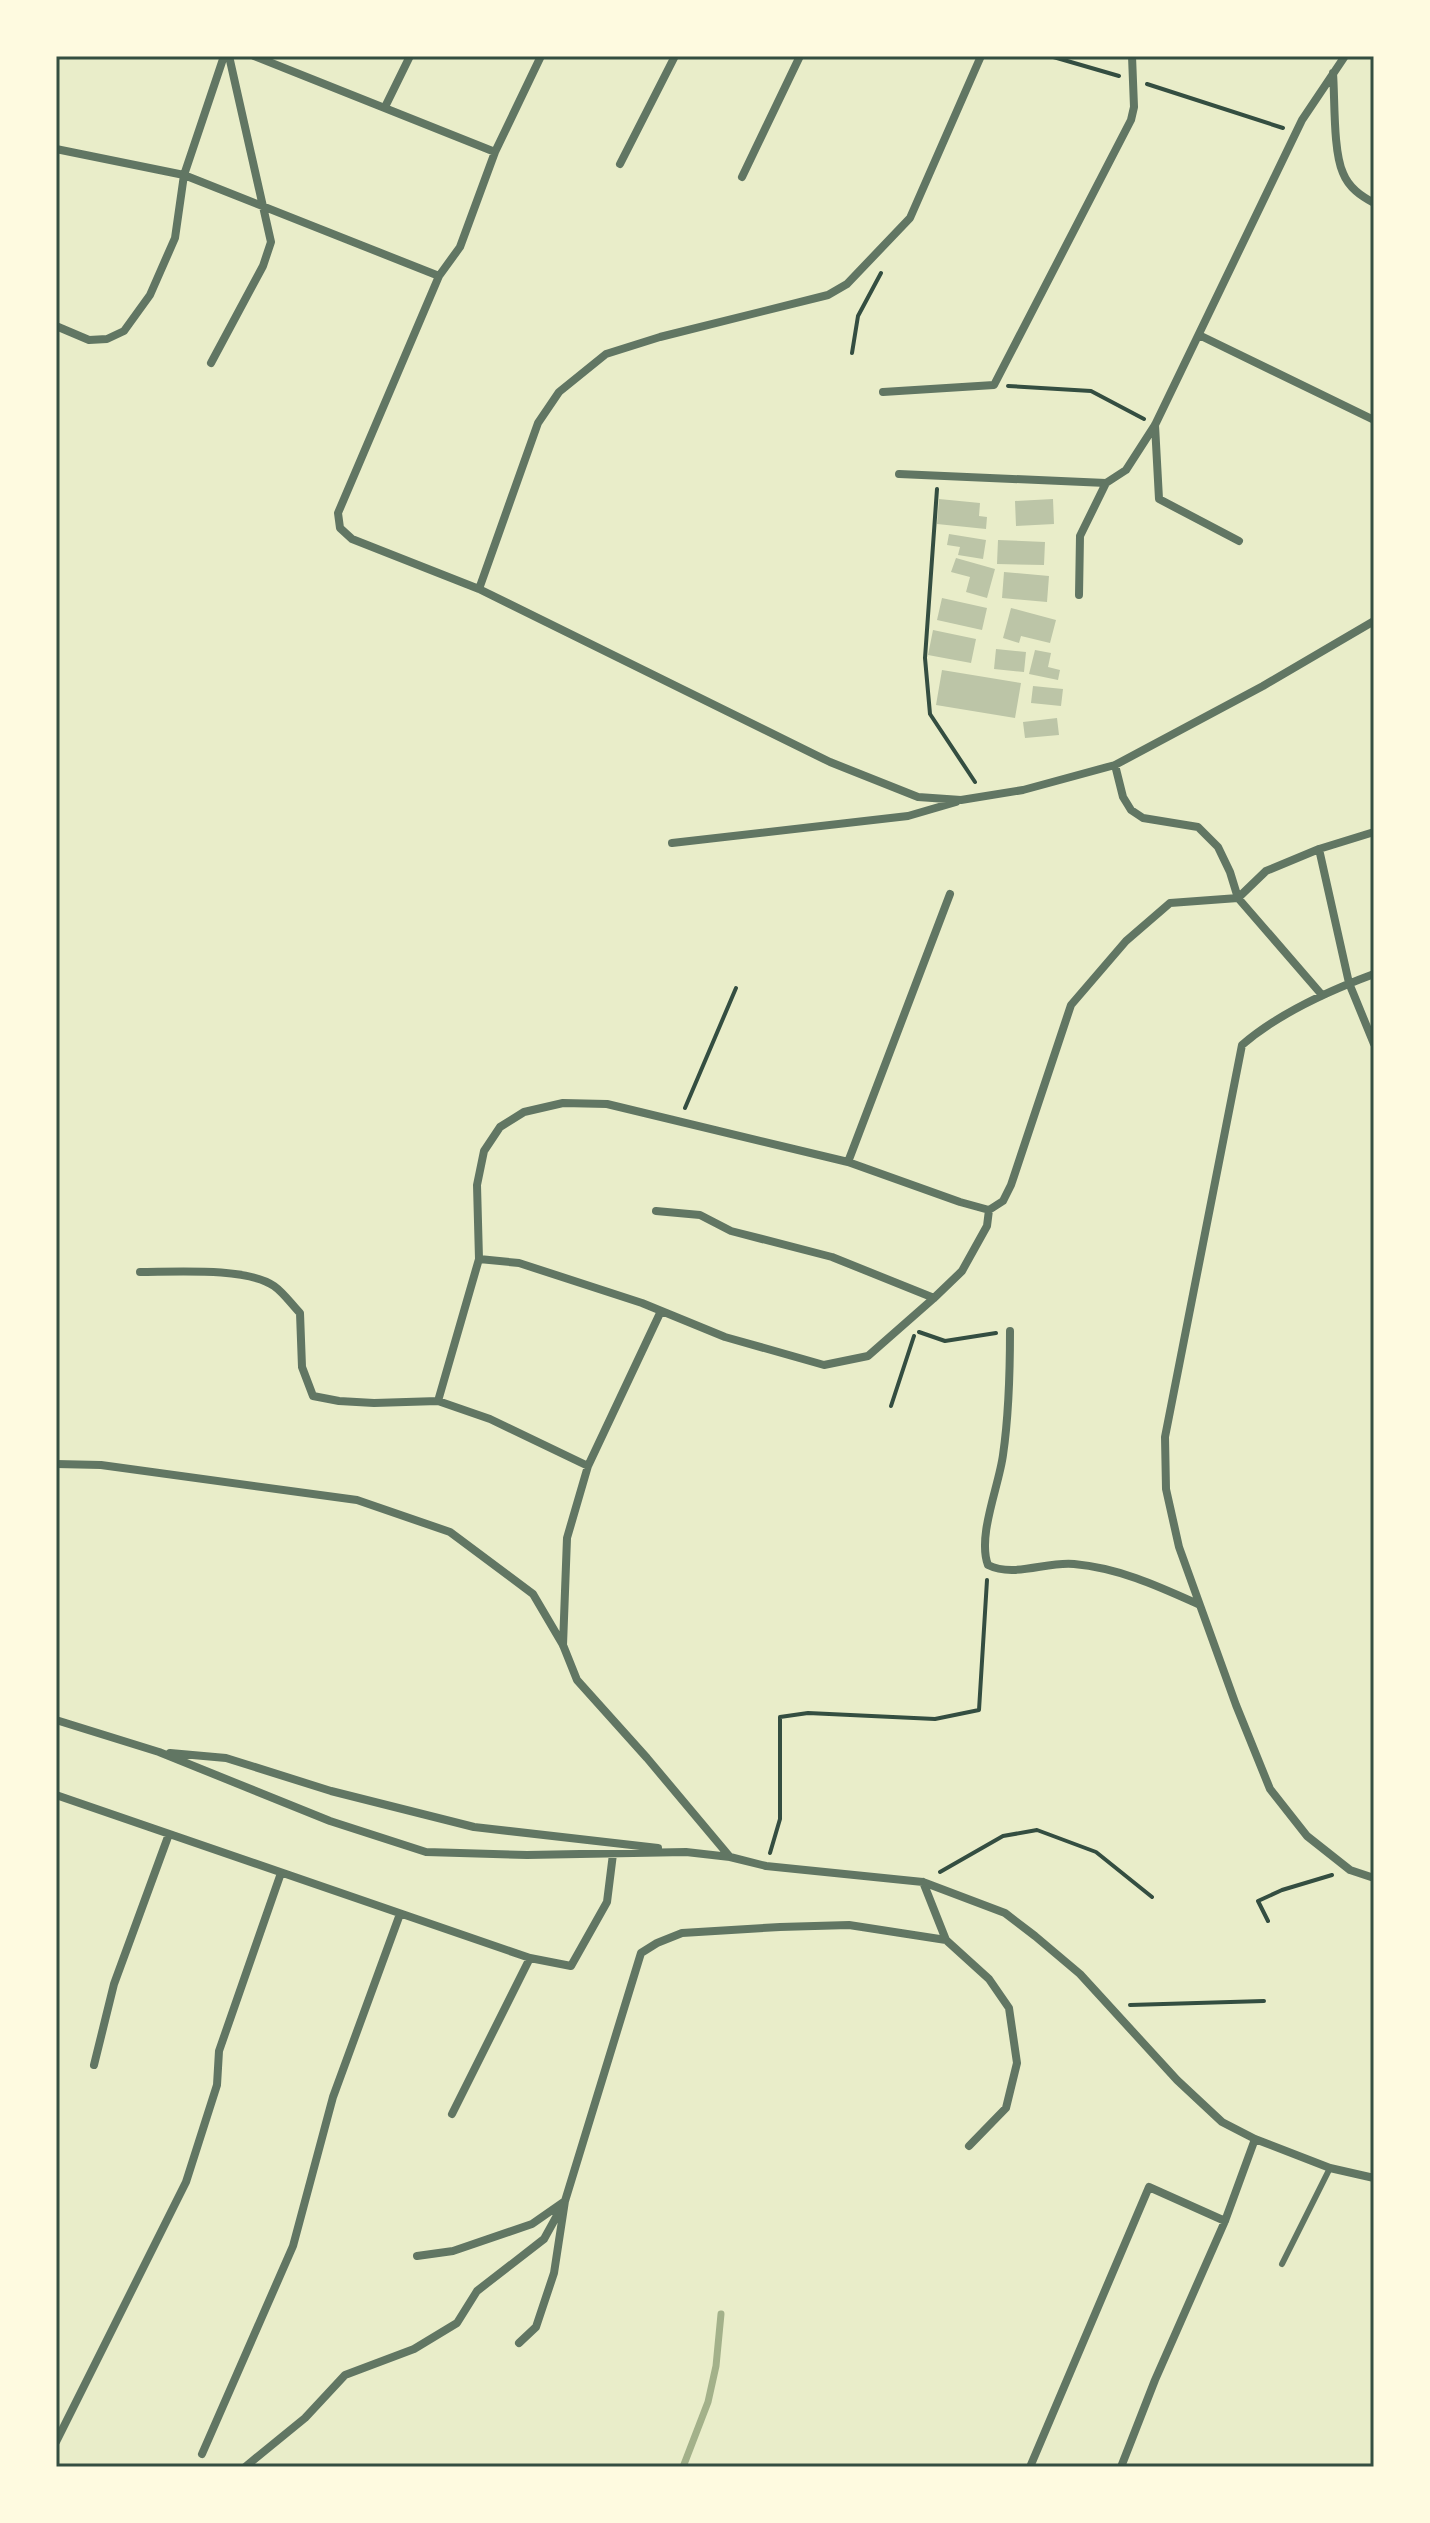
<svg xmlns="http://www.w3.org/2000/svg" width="1430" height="2523" viewBox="0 0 1430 2523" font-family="'Space Grotesk',sans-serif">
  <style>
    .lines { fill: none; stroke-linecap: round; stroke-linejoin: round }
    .stream { stroke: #a3b18a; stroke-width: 7 }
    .building { fill: #bcc5a7 }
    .path { stroke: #344e41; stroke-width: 4 }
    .service { stroke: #617663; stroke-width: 6 }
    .minor { stroke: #617663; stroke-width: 8 }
    .neatline { fill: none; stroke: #344e41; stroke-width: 3 }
  </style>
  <rect width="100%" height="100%" fill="#e9edc9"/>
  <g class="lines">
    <!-- stream -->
    <path class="stream" d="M683,2467L708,2402L716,2366L721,2314"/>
  </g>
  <!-- building -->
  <path class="building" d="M939,499L980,503L979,516L987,517L986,529L937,524Z
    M1053,499L1054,524L1016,526L1015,501Z
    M949,534L986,540L983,559L958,555L960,547L947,545Z
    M998,540L1045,542L1044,565L997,564Z
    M956,558L995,569L987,598L966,592L970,577L951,572Z
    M1004,572L1049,576L1047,602L1002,598Z
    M942,598L987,608L982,630L937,620Z
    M1011,608L1056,620L1050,643L1021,636L1019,643L1003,638Z
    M933,630L976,639L971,663L928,655Z
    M996,649L1026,652L1024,672L994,669Z
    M1035,650L1051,653L1048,667L1060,670L1058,680L1029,674Z
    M942,670L1021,683L1015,718L936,705Z
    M1033,686L1063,689L1061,706L1031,703Z
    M1057,718L1059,735L1025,738L1023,722Z"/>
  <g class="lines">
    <!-- path -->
    <path class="path" d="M1050,56L1119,76
      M1147,84L1283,128
      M852,353L858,316L881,273
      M1008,386L1091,391L1144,419
      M937,489L925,658L930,714L975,782
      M685,1108L736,988
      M919,1332L945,1341L996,1333
      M891,1406L914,1336
      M770,1853L780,1819V1717L808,1713L935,1719L979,1710L987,1580
      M940,1872L1003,1836L1037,1830L1096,1852L1152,1897
      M1268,1921L1258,1901L1282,1890L1332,1875
      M1130,2005L1264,2001"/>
    <!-- service -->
    <path class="service" d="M1282,2264L1330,2168"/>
    <!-- minor -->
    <path class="minor" d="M254,56L495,152
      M541,56L495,152L460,247L439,276L338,513L340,528L352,539L479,589L830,762L918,797L961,800L1023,790L1115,765L1263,686L1374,621
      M1333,73C1335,99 1333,151 1343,173C1349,188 1361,196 1374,203
      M385,107L410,56
      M56,149L184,175L439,276
      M620,164L675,56
      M742,177L800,56
      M56,326L89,340L107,339L124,331L150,295L175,238L184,175L224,56
      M1199,335L1374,420
      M211,363L263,266L271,242L229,56
      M883,392L994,385L1131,120L1134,107L1132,56
      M1155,425L1159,499L1239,541
      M899,474L1106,483L1126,470L1155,425L1302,120L1345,56
      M479,589L538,423L559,392L606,354L660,337L828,295L847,284L910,218L981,56
      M1079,595L1080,536L1106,483
      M1115,765L1123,797L1131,810L1143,818L1198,827L1218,847L1230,872L1238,898L1322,995
      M672,843L908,816L956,802
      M1319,849L1349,983L1374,1044
      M1374,974C1328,991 1279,1013 1242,1045L1165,1437L1166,1489L1179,1547L1236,1705L1270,1789L1307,1836L1350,1870L1374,1878
      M848,1162L950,894
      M656,1211L700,1215L731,1231L832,1257L934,1298
      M479,1259L519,1263L642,1303L725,1337L824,1365L868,1356L934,1298L962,1271L987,1226L989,1210
      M140,1272C173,1272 247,1267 274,1286C284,1293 292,1305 300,1313L302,1367L313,1396L339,1401L374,1403L438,1401L490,1419L588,1466
      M1010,1331C1010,1373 1009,1414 1003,1455C999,1486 977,1536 988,1565C1014,1578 1047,1561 1074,1564C1119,1568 1158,1586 1198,1604
      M438,1401L479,1259L477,1185L484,1151L500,1127L524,1112L563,1103L607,1104L848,1162L960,1202L989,1210L1003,1201L1011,1185L1071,1005L1126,941L1170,903L1238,898L1266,871L1319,849L1374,832
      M56,1464L101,1465L357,1500L450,1532L533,1594L563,1645L577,1680L647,1758L730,1857
      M563,1645L567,1538L588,1466L661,1311
      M56,1720L159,1752L330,1821L426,1852L527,1855L686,1852L730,1857L766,1866L923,1882L1005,1913L1035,1936L1080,1974L1177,2080L1222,2122L1255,2139L1330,2168L1374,2178
      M170,1753L226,1758L331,1791L474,1827L658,1848
      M56,1795L530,1958L571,1966L607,1902L613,1854
      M923,1882L946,1940L989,1979L1009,2008L1017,2063L1006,2108L969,2146
      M94,2065L114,1984L169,1834
      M452,2114L530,1958
      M417,2256L453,2251L532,2224L565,2201L554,2273L536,2327L519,2343
      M56,2442L186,2182L217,2085L219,2051L281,1873
      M202,2454L293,2246L333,2097L400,1914
      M245,2467L305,2418L345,2375L414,2349L457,2323L477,2291L544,2239L565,2201L641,1953L657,1943L682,1933L780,1927L849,1925L946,1940
      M1030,2467L1149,2187L1225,2221
      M1121,2467L1155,2380L1225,2221L1255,2139"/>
  </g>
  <!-- border -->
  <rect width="1430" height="2523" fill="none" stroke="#fefae0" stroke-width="116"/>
  <rect x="58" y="58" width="1314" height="2407" class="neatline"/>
</svg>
